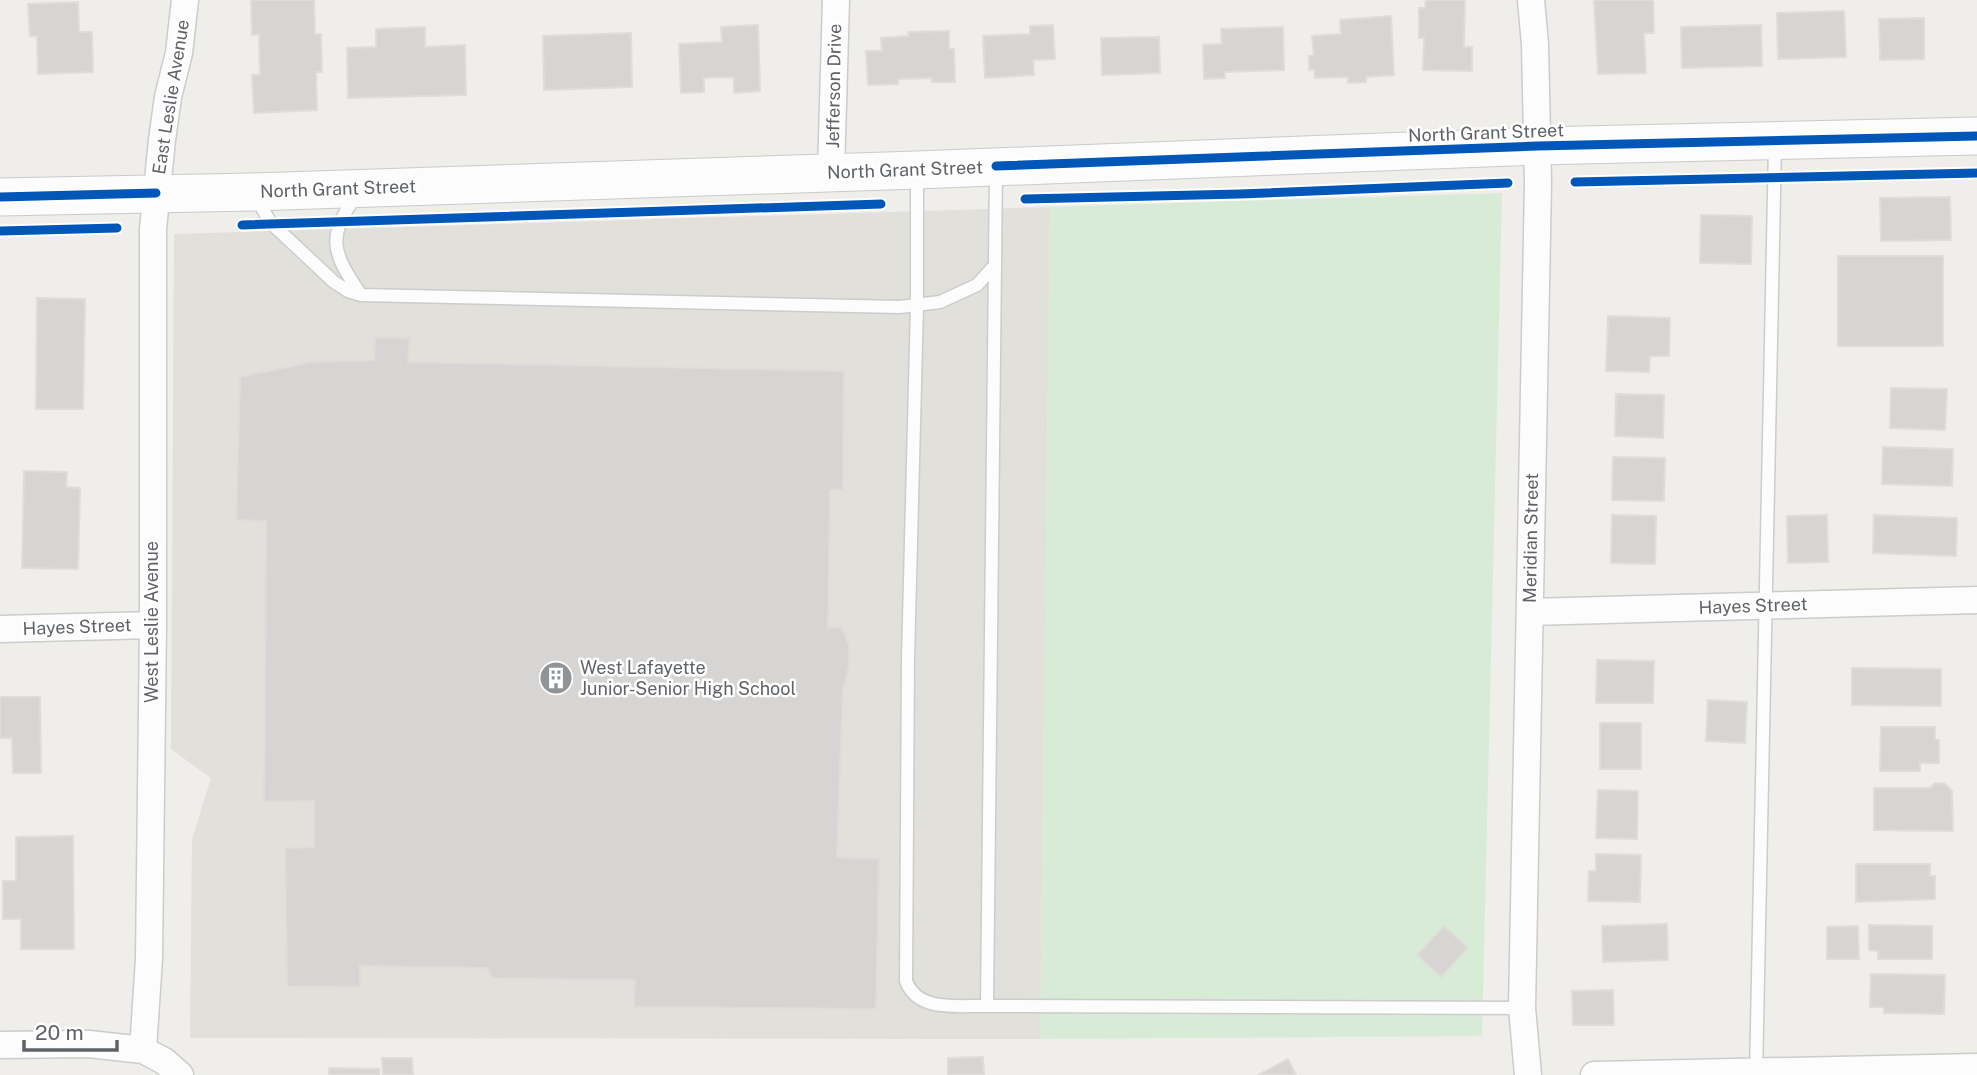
<svg xmlns="http://www.w3.org/2000/svg" width="1977" height="1075" viewBox="0 0 1977 1075" font-family="'Public Sans',sans-serif">
  <style>
    .education { fill: #e2e0da }
    .green { fill: #d8ebd6 }
    .building { fill: #d6d5d3; stroke: #deddd9; stroke-width: 2 }
    .lines { fill: none; stroke-linecap: round; stroke-linejoin: round }
    .lane-casing { stroke: #cbcccc; stroke-width: 15 }
    .street-casing { stroke: #cbcccc; stroke-width: 29 }
    .secondary-casing { stroke: #cacacb; stroke-width: 39 }
    .lane { stroke: #fdfcfc; stroke-width: 12 }
    .street { stroke: #fdfcfc; stroke-width: 26 }
    .secondary { stroke: #fdfcfc; stroke-width: 37 }
    .cycleway-casing { stroke: #fff; stroke-width: 13 }
    .cycleway { stroke: #0057b8; stroke-width: 9 }
    .labels { text-anchor: middle; stroke-width: 5; stroke-linejoin: round; paint-order: stroke }
    .street-label { font-size: 18px; fill: #5f6368; stroke: #fff }
    .poi-label { font-size: 18px; fill: #5f6368; stroke: #fff; text-anchor: start }
  </style>
  <rect width="100%" height="100%" fill="#efeeea"/>
  <!-- education -->
  <path class="education" d="M1050,207L1040,1039L190,1038L192,839L211,778L171,749L174,234Z"/>
  <!-- green -->
  <path class="green" d="M1502,193L1482,1036L1040,1039L1050,207Z"/>
  <!-- building -->
  <path class="building" d="M251,0H314L315,34H321L322,72H316L317,110L254,113L252,75H260L259,34L252,35Z
    M1426,0H1465L1464,47H1472V71L1423,70L1424,38H1419V8H1425Z
    M1594,0H1653L1654,33H1644L1646,73L1598,74Z
    M78,2L79,32H92L93,72L38,74L37,36H30L28,4Z
    M1844,11L1846,57L1778,59L1777,13Z
    M1391,16L1394,75L1366,77V82L1348,83V77L1315,78L1314,69L1309,70V56L1314,55L1312,36L1341,34L1340,20Z
    M1924,18V59L1880,60L1879,19Z
    M758,25L760,91L734,93V77L704,78V92L681,93L679,44L722,42L721,27Z
    M1053,25L1055,59L1033,60L1034,75L985,78L983,36L1030,34V26Z
    M1761,25L1762,66L1682,68L1681,27Z
    M425,27V47L465,45L466,95L348,98L347,48L376,47V29Z
    M1283,27L1284,70L1225,72V78L1204,79L1203,45L1222,44L1221,29Z
    M949,31V49H954L955,82H932V78L898,79V84L868,85L866,51H882L881,38L909,36L908,32Z
    M631,33L632,87L544,90L543,36Z
    M1159,37L1160,73L1102,75L1101,38Z
    M1950,197L1951,240L1881,241L1880,198Z
    M1701,215L1752,216L1751,264L1700,263Z
    M1838,256H1943V346H1838Z
    M37,298L85,299L83,409H36Z
    M1608,316L1670,318L1669,356H1650L1649,372L1606,371Z
    M375,337L410,338L408,362L844,371L843,490H830L828,628L842,627L849,646V667L843,689L837,857L879,859L876,1009L634,1007L635,980L492,978L487,968L360,966V987L287,986L285,848L314,847V801L264,802L266,521L236,520L240,377L311,362L374,360Z
    M1891,388L1947,389L1945,430L1890,428Z
    M1616,394L1664,395L1663,438L1615,436Z
    M1883,447L1953,449L1952,486L1882,484Z
    M1613,457L1665,458L1664,501L1612,500Z
    M24,471L67,472L66,487L80,488L78,569L22,568Z
    M1612,515L1656,516L1655,564L1611,563Z
    M1827,515L1828,562L1788,563L1787,516Z
    M1874,515L1957,518L1956,556L1873,553Z
    M1597,660L1654,661L1653,703H1596Z
    M1852,668L1941,669V706L1852,705Z
    M0,697H40L41,773H13L12,738H0Z
    M1708,700L1747,702L1745,743L1706,741Z
    M1600,723H1641V769H1600Z
    M1881,727H1935V740H1939V763H1920V771H1880Z
    M1935,783L1945,784L1952,791L1953,831L1874,830V788H1930Z
    M1598,790L1638,791L1637,839L1596,838Z
    M73,836L74,949H21V919H3V881H16V837Z
    M1596,854L1641,855L1640,902L1588,901L1589,871H1596Z
    M1856,864H1930V876H1935V899L1856,902Z
    M1667,924L1668,960L1603,962L1602,926Z
    M1869,925L1932,926V959H1878V951L1869,950Z
    M1444,926L1468,948L1441,977L1417,955Z
    M1858,926L1859,959H1827V927Z
    M1871,974L1945,975L1944,1014L1884,1013V1007H1870Z
    M1613,990L1614,1025H1573L1572,991Z
    M983,1057L984,1075H948V1058Z
    M382,1058H412L413,1074L383,1075Z
    M1288,1059L1296,1075H1258Z
    M329,1068L379,1069V1075H329Z"/>
  <g class="lines">
    <defs>
      <path id="lane" d="M917,174V305L908,659L906,981C918,1013 958,1005 987,1006L996,170
        M357,194C326,238 332,252 361,295
        M256,198L271,223L334,282L348,291L361,295L900,307L940,302L977,285L995,265
        M987,1006L1522,1008
        M1756,1075L1775,145"/>
      <path id="street" d="M831,173L836,0
        M1530,612L1977,600
        M0,629L153,625
        M0,1045L89,1044L143,1050L164,1061L180,1075
        M143,1050L149,958L153,625V229L162,140L168,97L179,53L185,0
        M1528,1075L1522,1008L1538,183L1535,44L1531,0
        M1594,1075L1977,1067"/>
      <path id="secondary" d="M0,197L252,192L917,170L1537,146L1977,136"/>
    </defs>
    <!-- lane casing -->
    <use href="#lane" class="lane-casing"/>
    <!-- street casing -->
    <use href="#street" class="street-casing"/>
    <!-- secondary casing -->
    <use href="#secondary" class="secondary-casing"/>
    <!-- lane -->
    <use href="#lane" class="lane"/>
    <!-- street -->
    <use href="#street" class="street"/>
    <!-- secondary -->
    <use href="#secondary" class="secondary"/>
    <defs>
      <path id="cycleway" d="M996,166L1537,146L1977,136
        M1575,182L1977,173
        M0,197L156,193
        M1025,199L1240,194L1508,183
        M242,225L881,204
        M0,231L117,228"/>
    </defs>
    <!-- cycleway casing -->
    <use href="#cycleway" class="cycleway-casing"/>
    <!-- cycleway -->
    <use href="#cycleway" class="cycleway"/>
  </g>
  <!-- icons -->
  <defs>
    <symbol id="building-disc" viewBox="-11 -11 22 22"><circle r="9.5" fill="#919496" stroke="#fff"/><path d="M-4-6H4V6H1V3H-1V6H-4ZM-2.5-4.3h1.7v1.8h-1.7ZM.8-4.3h1.7v1.8H.8ZM-2.5-1h1.7V.8h-1.7ZM.8-1h1.7V.8H.8Z" fill="#fff"/></symbol>
  </defs>
  <g fill-rule="evenodd">
    <use href="#building-disc" x="537" y="659" width="38" height="38"/>
  </g>
  <g class="labels">
    <!-- street labels -->
    <g class="street-label">
      <text transform="translate(834 86) rotate(-89)" y="6">Jefferson Drive</text>
      <text transform="translate(171 97) rotate(-81)" y="6">East Leslie Avenue</text>
      <text transform="translate(1486 133) rotate(-2)" y="6">North Grant Street</text>
      <text transform="translate(905 170) rotate(-2)" y="6">North Grant Street</text>
      <text transform="translate(338 189) rotate(-2)" y="6">North Grant Street</text>
      <text transform="translate(1531 538) rotate(-89)" y="6">Meridian Street</text>
      <text transform="translate(1753 606) rotate(-2)" y="6">Hayes Street</text>
      <text transform="translate(152 622) rotate(-90)" y="6">West Leslie Avenue</text>
      <text transform="translate(77 627) rotate(-2)" y="6">Hayes Street</text>
    </g>
    <!-- poi labels -->
    <g class="poi-label">
      <text x="580" y="674">West Lafayette<tspan x="580" dy="21">Junior-Senior High School</tspan></text>
    </g>
  </g>
  <!-- scale -->
  <path d="M24 1040v10h93v-10" fill="none" stroke="#5f6368" stroke-width="3.5"/>
  <text x="35" y="1040" font-size="21" fill="#5f6368" stroke="#ffffff" stroke-width="5" paint-order="stroke">20 m</text>
</svg>
